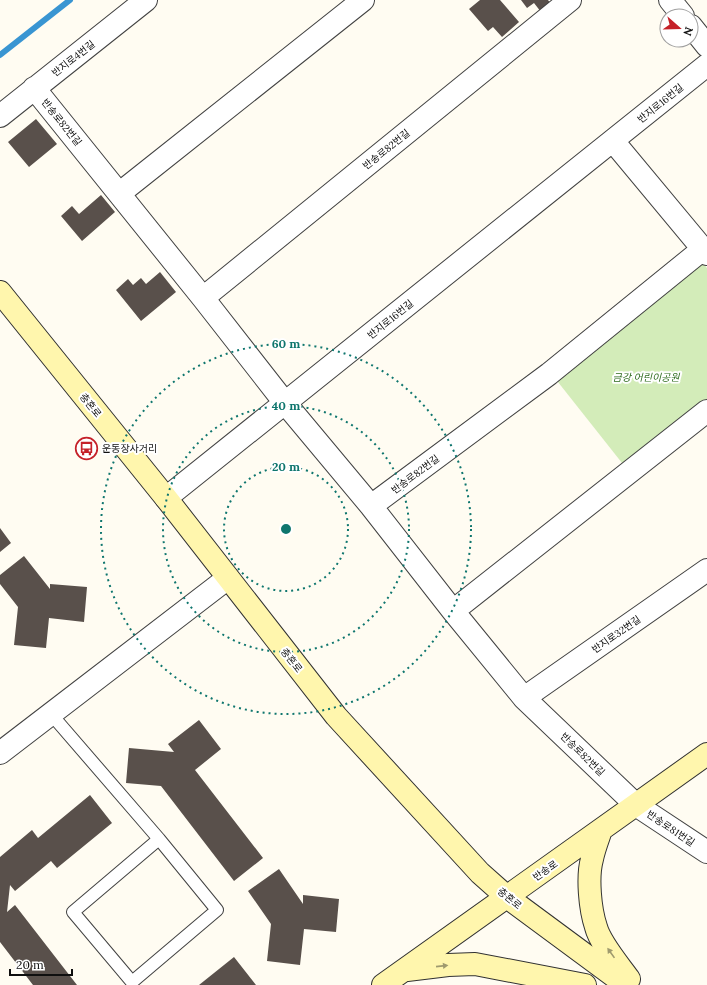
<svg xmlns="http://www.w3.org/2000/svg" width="707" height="985" viewBox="0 0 707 985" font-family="Lora,'Noto Sans KR',serif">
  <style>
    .green { fill: #d3ecb9 }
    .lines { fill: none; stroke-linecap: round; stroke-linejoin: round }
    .stream { stroke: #3995d2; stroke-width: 6 }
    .building { fill: #59504b }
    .lane-casing { stroke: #424242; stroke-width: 14 }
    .street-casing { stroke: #424242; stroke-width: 24 }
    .secondary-casing { stroke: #313131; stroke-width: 24 }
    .lane { stroke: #fff; stroke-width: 12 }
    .street { stroke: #fff; stroke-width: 22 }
    .secondary { stroke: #fff6ad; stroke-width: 22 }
    .oneway { fill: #9f9a6e }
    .ring { fill: none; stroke: #0f766e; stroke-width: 2; stroke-dasharray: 2 4 }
    .labels { text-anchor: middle; stroke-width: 4; stroke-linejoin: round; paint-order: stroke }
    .street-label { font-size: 10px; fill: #0f0f0f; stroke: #fff }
    .park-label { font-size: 10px; font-style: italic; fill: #2c6a1c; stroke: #fff }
    .poi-label { font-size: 10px; fill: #0f0f0f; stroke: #fff; text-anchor: start }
    .centre { fill: #0f766e; stroke: #fff; stroke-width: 2 }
    .ring-label { font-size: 12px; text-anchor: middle; font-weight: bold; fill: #0f766e; stroke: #fff; stroke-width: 4; stroke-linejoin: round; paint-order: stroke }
  </style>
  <rect width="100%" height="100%" fill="#fffcf2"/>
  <!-- green -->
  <path class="green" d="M699,258L707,268V403L626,468L554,377Z"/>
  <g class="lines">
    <!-- stream -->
    <path class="stream" d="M0,55L70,0"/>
  </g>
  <!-- building -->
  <path class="building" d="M480,0H500L519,22L502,37L493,27L488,31L469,9Z
    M521,0H548L551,4L541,12L534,3L527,8Z
    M36,119L57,144L29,167L8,142Z
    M101,195L115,212L82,241L61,216L72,206L79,214Z
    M160,272L176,292L141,321L116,290L128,279L133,285L141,278L146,284Z
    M0,528L11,543L0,552Z
    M24,556L50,589V584L87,587L84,622L49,618L46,648L14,645L18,607L0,584V575Z
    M199,720L221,749L195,770L263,858L234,881L161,786L126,783L129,748L174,752L168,744Z
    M90,795L112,823L57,868L51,861L15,891L10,885L7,912L15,905L77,985H33L0,942V857L32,830L38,838Z
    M279,869L303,904V895L339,899L336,932L304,929L300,965L267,961L271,924L248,891Z
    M234,957L256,985H199Z"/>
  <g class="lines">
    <defs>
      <path id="lane" d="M51,714L159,839L217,910L132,982L73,912L159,839"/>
      <path id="street" d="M670,0L683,16
        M691,26L707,46
        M34,88L203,298L285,403L371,506L453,611L524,698L636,805L707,852
        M0,116L146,0
        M613,141L707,254
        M120,193L363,0
        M203,298L570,0
        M166,498L707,65
        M371,506L549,374L703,249
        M453,611L707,411
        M524,698L707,570
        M0,753L228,578"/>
      <path id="secondary" d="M0,292L166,498L336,716L480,873L507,897L626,985
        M601,830C598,839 594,849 592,859C587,877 590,909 596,927C600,943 619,965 629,979
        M407,970L448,965L475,964L585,985
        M383,985L707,754"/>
    </defs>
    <!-- lane casing -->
    <use href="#lane" class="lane-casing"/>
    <!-- street casing -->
    <use href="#street" class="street-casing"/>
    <!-- secondary casing -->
    <use href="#secondary" class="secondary-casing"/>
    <!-- lane -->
    <use href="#lane" class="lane"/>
    <!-- street -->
    <use href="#street" class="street"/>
    <!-- secondary -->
    <use href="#secondary" class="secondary"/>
  </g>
  <!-- one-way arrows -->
  <defs><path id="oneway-solid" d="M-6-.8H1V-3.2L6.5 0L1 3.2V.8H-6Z"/></defs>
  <g class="oneway">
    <use href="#oneway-solid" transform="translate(611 953) rotate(-125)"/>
    <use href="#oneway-solid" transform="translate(442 966) rotate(-6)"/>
  </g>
  <!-- distance rings -->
  <g class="ring">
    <circle cx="286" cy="529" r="62"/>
    <circle cx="286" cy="529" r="123"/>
    <circle cx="286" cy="529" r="185"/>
  </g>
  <!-- icons -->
  <defs>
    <symbol id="bus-ring" viewBox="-11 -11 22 22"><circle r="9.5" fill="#fff" stroke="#c52129" stroke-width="1.5"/><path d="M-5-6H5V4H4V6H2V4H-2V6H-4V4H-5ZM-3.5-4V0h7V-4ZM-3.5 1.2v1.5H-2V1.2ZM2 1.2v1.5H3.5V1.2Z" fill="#c52129"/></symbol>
  </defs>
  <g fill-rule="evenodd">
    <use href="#bus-ring" x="74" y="436" width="25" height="25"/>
  </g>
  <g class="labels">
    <!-- street labels -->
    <g class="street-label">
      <text transform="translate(73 58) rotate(-38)" y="4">반지로4번길</text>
      <text transform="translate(660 103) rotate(-39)" y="4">반지로16번길</text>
      <text transform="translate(62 122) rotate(51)" y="4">반송로82번길</text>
      <text transform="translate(386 149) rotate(-39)" y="4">반송로82번길</text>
      <text transform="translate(390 319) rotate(-39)" y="4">반지로16번길</text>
      <text transform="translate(91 405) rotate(51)" y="4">충혼로</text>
      <text transform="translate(415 474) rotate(-37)" y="4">반송로82번길</text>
      <text transform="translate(616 634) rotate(-35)" y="4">반지로32번길</text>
      <text transform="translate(292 660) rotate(52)" y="4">충혼로</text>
      <text transform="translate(583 754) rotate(44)" y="4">반송로82번길</text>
      <text transform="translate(671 828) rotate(34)" y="4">반송로81번길</text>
      <text transform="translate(545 870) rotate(-35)" y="4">반송로</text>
      <text transform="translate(510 898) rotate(39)" y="4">충혼로</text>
    </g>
    <!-- park labels -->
    <g class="park-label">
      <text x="646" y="381">금강 어린이공원</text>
    </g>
    <!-- poi labels -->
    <g class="poi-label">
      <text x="102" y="452">운동장사거리</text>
    </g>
  </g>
  <circle cx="286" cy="529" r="6" class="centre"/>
  <g class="ring-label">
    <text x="286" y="348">60 m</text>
    <text x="286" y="410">40 m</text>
    <text x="286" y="471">20 m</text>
  </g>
  <!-- north arrow -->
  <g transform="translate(679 28) rotate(110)"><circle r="19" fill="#ffffff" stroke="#9f9f9f"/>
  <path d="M0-3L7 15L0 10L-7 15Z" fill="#c52129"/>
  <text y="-6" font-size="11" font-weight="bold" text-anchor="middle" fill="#0f0f0f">N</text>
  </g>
  <!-- scale -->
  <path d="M10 969v6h62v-6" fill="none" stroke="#0f0f0f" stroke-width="2"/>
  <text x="16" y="969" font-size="12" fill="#0f0f0f" stroke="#ffffff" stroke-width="3" paint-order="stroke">20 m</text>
</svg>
